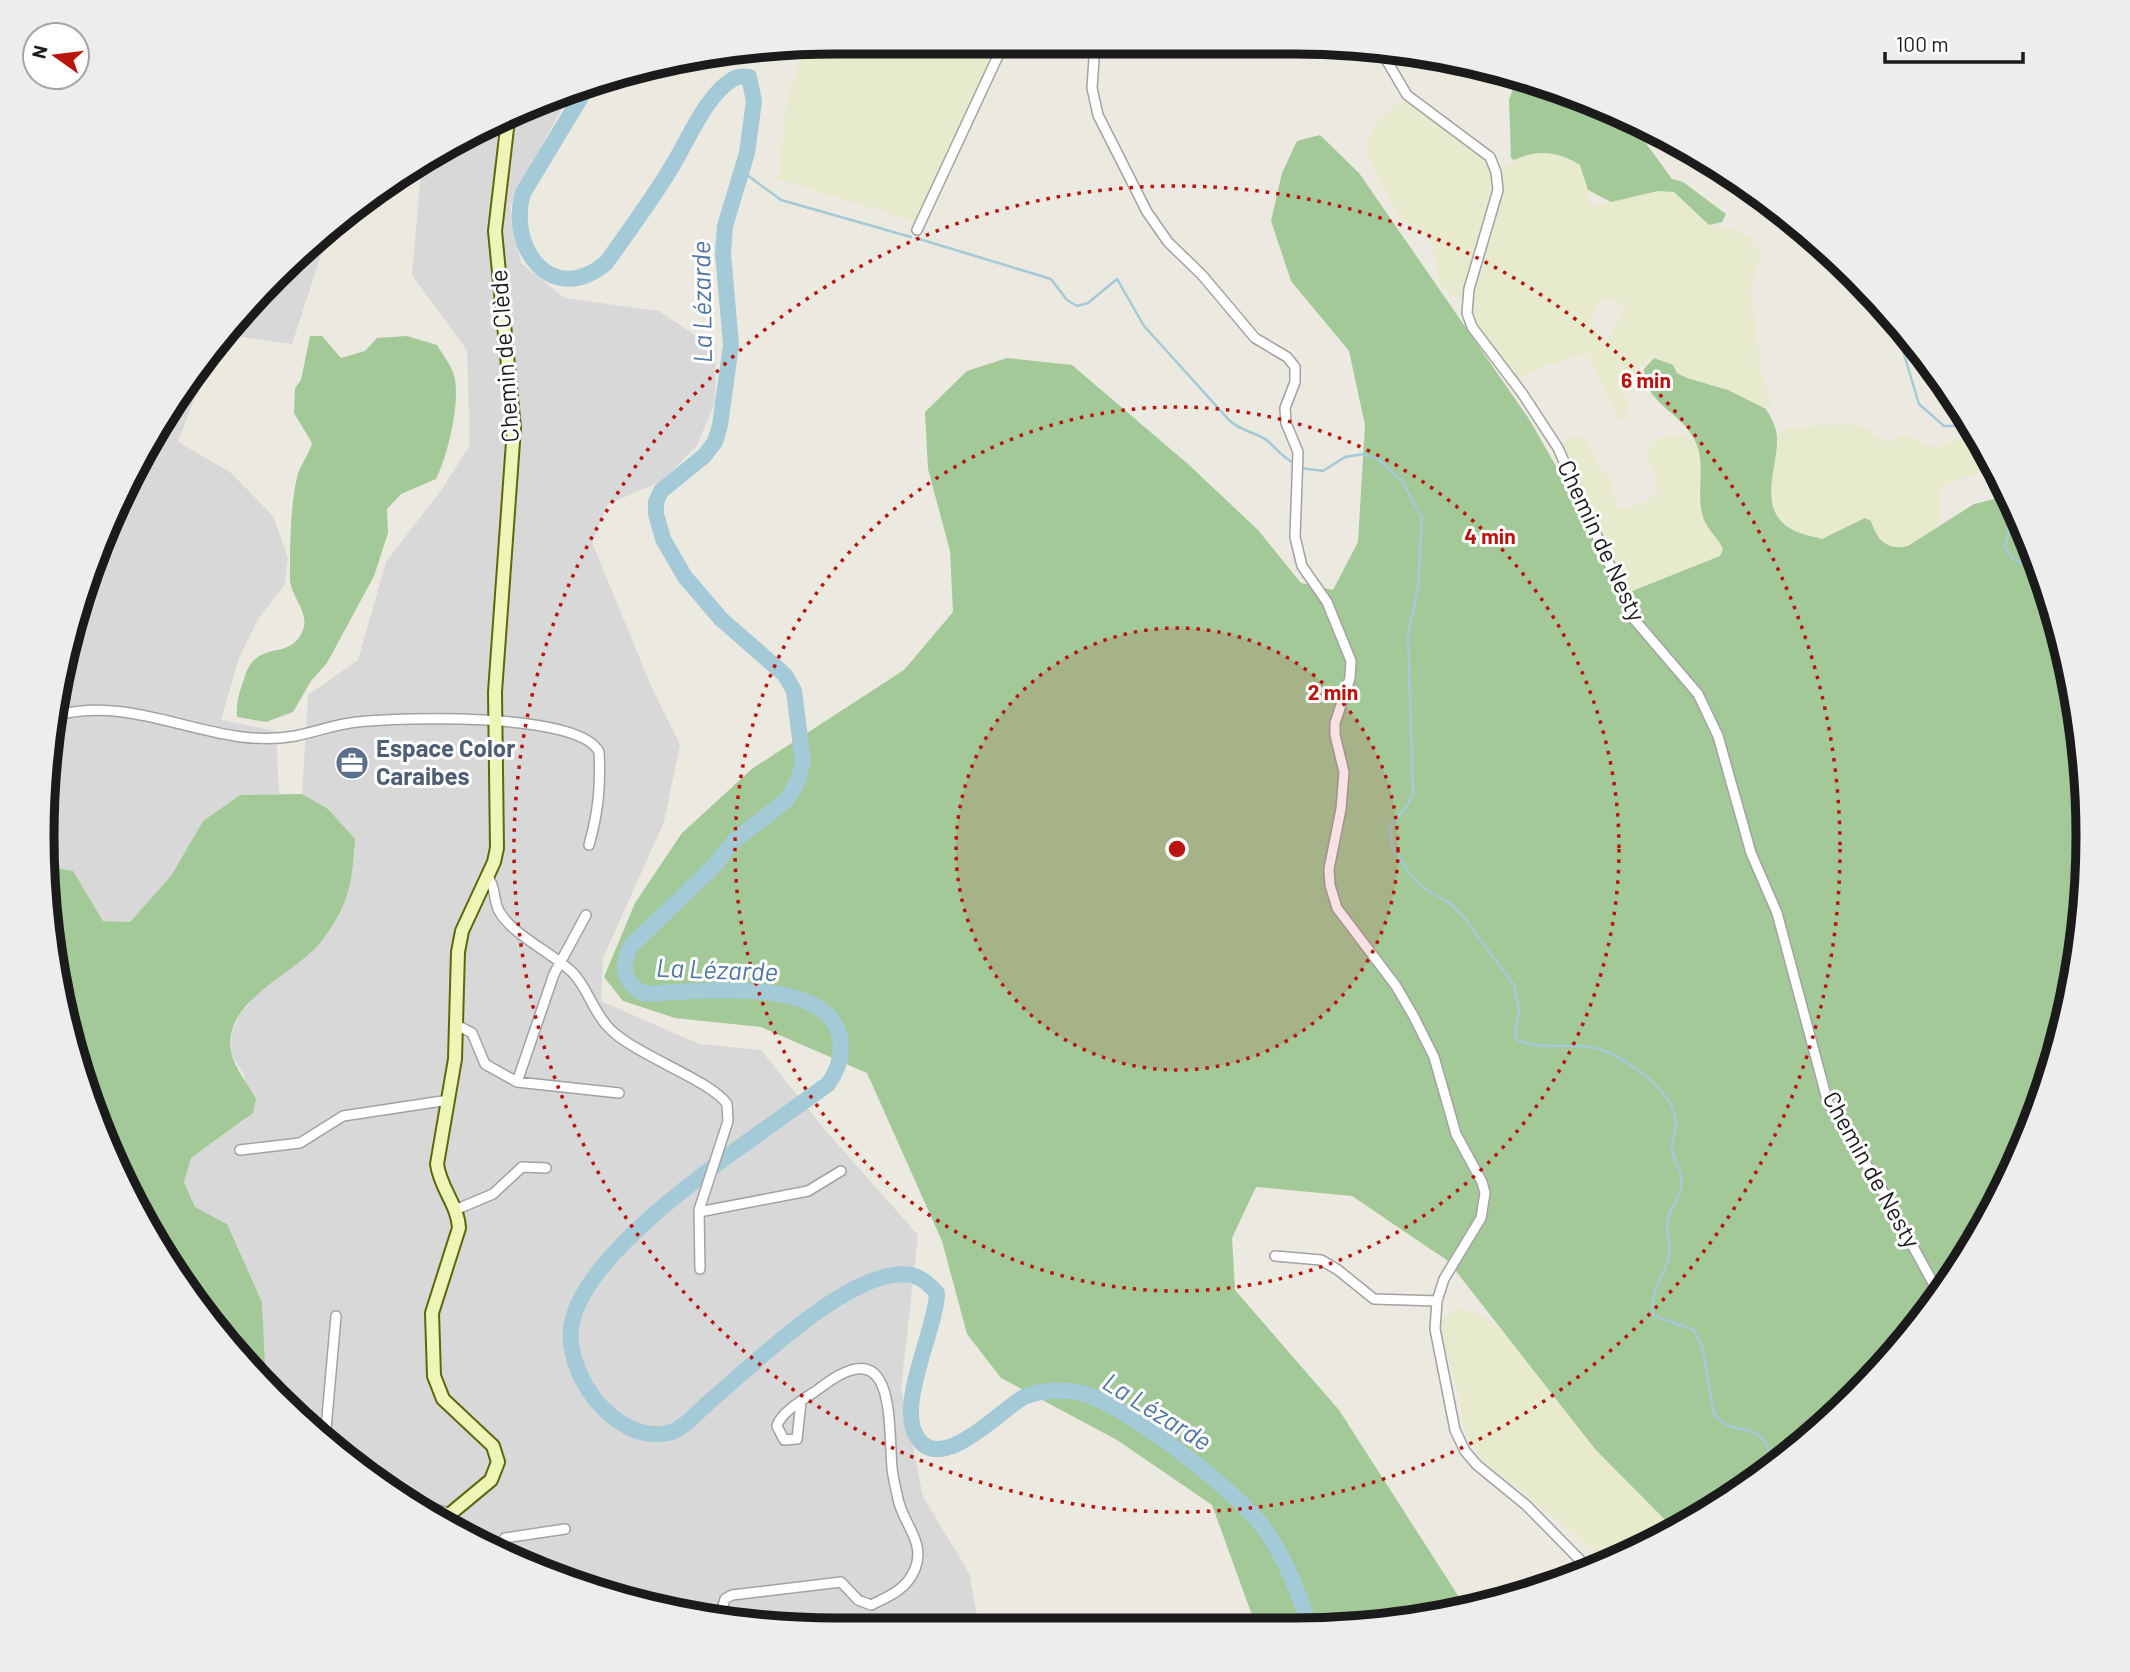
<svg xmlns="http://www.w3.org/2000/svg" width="2130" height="1672" viewBox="0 0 2130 1672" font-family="Barlow,sans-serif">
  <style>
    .residential { fill: #d9d8d8 }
    .farmland { fill: #e7eacd; fill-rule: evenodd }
    .forest { fill: #a4c998 }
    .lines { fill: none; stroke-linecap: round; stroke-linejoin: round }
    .stream { stroke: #a4c9d7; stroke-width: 2.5 }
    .river { stroke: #a4c9d7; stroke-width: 16 }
    .street-casing { stroke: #a2a2a2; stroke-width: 12 }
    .secondary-casing { stroke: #5b690b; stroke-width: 16 }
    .street { stroke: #fff; stroke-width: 9 }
    .secondary { stroke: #eff4b7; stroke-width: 12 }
    .ring { fill: none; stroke: #b9140d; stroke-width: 3.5; stroke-dasharray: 3.5 7 }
    .labels { text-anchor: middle; stroke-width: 6; stroke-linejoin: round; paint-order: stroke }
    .street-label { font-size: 24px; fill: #1b1b1b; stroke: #fff }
    .service-label { font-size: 24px; font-weight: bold; fill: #4e5e75; stroke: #fff; text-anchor: start }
    .water-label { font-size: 26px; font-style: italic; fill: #4f75a3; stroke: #fff }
    .rim { fill: none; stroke: #1b1b1b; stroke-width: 9 }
    .centre { fill: #b9140d; stroke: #fff; stroke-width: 3.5 }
    .ring-label { font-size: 21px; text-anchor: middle; font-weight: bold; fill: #b9140d; stroke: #fff; stroke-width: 6; stroke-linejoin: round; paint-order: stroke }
  </style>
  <rect width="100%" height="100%" fill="#ece9e1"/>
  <!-- residential -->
  <path class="residential" d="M569,95L510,206L521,263L564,298L659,311L716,349L715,403L697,445L663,481L608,504L592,542L651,686L680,745L664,822L603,958L601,1001L699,1044L761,1050L826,1131L918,1235L901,1388L923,1497L969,1573L980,1630H836L682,1615L532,1569L353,1466L266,1385L262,1302L227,1224L195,1207L184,1182L191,1158L246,1119L245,1077L231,1054L232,1032L240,1014L249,1004L328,809L302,794L308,695L358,660L386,562L442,489L470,445L467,350L412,275L422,162L439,148Z
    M328,234L292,344L228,335L275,274Z
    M209,360L178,442L230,472L273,516L288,558L284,586L258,619L239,658L221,720L276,731L279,794L240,795L203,821L171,876L131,922L103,921L73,872L46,866L42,836L69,630L149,439Z"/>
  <!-- farmland -->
  <path class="farmland" d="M836,42L1003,43L919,223L778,179L787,101L801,59L785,49Z
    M1412,100L1488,155L1496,172L1522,156L1542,151L1557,154L1580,165L1587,182L1590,207L1658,191L1674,192L1709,225L1737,230L1750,238L1760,255L1750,291L1757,332L1760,370L1772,406L1766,409L1728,390L1687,378L1654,358L1645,360L1629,380L1624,392L1628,403L1626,417L1619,421L1587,354L1559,361L1513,381L1472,327L1468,300L1451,296L1439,281L1433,247L1426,236L1400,218L1376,175L1368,153L1369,139L1377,122L1396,105ZM1606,300L1627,304L1607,341L1593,326L1592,317L1596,305Z
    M1847,424L1865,427L1886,443L1900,435H1909L1926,445L1940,447L1976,431L1998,474L1980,472L1951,483L1939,492L1940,516L1934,530L1908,546L1897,548L1884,545L1876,536L1871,521L1859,519L1839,533L1822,539L1795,531L1780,520L1772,502L1771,469L1777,438L1784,428Z
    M1687,434L1701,449L1703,517L1723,549L1720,556L1626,593L1563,443L1574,435L1584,438L1601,470L1611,475L1615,504L1621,509L1645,502L1658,493L1656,478L1648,463L1647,450L1651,442L1667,435Z
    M1457,1309L1481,1315L1501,1329L1595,1449L1675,1530L1602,1560L1551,1515L1483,1462L1464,1429L1460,1399L1439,1329L1442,1318Z"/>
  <!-- forest -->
  <path class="forest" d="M1517,78L1550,84L1629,120L1672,179L1683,182L1726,214L1722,222L1709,225L1674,192L1658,191L1611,202L1588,190L1580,165C1558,151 1537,149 1514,160L1511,158L1509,100Z
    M1320,135L1359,173L1529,419L1561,475L1616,587L1627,593L1720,556L1723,549C1718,537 1707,530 1703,517C1695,490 1708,461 1693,437C1678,410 1645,404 1644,369L1654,358L1673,365L1677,373L1687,378L1728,390L1766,409C1770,416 1774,423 1776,430C1783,460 1751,510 1795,531C1803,535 1813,536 1822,539L1865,518L1871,521C1877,540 1887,551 1908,546L1974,504L2007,496L2046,581L2081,733L2086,888L2061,1042L2006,1188L1924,1320L1817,1433L1691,1524L1675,1530L1595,1449L1448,1261L1352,1196L1256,1187L1232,1238L1235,1290L1339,1410L1466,1608L1346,1628L1257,1629L1212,1505L1117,1440L1001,1378L967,1334L942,1241L867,1073L761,1027L675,1018L623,1001L604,977L635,903L682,833L753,768L904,670L953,612L950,551L928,469L925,412L967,371L1007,358L1072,365L1188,464L1258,530L1301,583L1333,590L1358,542L1365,425L1349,351L1291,281L1271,221L1282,173L1297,141Z
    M310,336H322L341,358L365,351L377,338L407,336L437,345C442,354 451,365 454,375C461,401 448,455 436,479L401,494L387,509L388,533L374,576L327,663L311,681L293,712L266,722L237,717C236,700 240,691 245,676C257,638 291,662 303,630C310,613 290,595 290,579C290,546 290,509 297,477C300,465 309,455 312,443L294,413L295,388L301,380Z
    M302,794L328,809L355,839C352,882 350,903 323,939C297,975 223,998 231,1051C233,1066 249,1085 256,1099L253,1113L191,1158L184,1182L195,1207L227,1224L262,1302L266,1385L239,1359L148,1233L69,1041L46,866L73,871L103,921L130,922L171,876L203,821L240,795Z"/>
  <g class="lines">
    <!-- stream -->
    <path class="stream" d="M743,172L781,200L911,237
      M916,238L1051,279L1067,300L1077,306L1088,303L1117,279L1144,326L1229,420C1241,432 1260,433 1269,442C1278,451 1284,458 1295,464
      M1848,270L1852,287H1866
      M1905,332L1900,336V341L1919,404L1944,426H1972
      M1952,398V407L1961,410
      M1301,468L1323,471L1345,457L1363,454L1378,459L1402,481L1422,517L1418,588L1408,635L1413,792L1408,805L1390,826L1392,846L1409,873L1422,887L1450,903L1463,916L1514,985L1519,1009L1515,1036L1517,1040C1546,1053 1578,1039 1607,1052C1632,1063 1674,1092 1676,1122C1677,1131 1671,1139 1672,1148C1673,1163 1685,1173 1681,1189C1678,1202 1668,1210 1667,1224C1667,1234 1671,1245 1669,1256C1664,1278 1648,1292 1654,1316L1694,1330L1702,1346L1714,1414C1736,1443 1762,1411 1773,1465
      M2013,509L2005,547L2013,559L2043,573"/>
    <!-- river -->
    <path class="river" d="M587,87L523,193C507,248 552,308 606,263C628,232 651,201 671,168C688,141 705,96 733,79C738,76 743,76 749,77L754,101L747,153L725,226L723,253L731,345L720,425L715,442L704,456L661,491L656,502V514L663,539L685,577L721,619L785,675L794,691L803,762L798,780L787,800L735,840L713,867L630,947C621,968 623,983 645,994C692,992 823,975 839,1034C844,1053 839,1069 828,1084C760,1135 595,1238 573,1318C565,1344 578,1377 594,1398C612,1421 641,1441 672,1432C685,1427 698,1412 709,1402C751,1367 854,1264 911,1275C921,1277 930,1285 937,1293C936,1330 896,1405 917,1437C941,1476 1001,1409 1024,1397C1039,1390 1055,1390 1071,1391C1114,1394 1233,1489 1260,1523C1284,1553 1299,1593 1310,1628"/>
    <defs>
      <path id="street" d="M1095,43L1092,88L1098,115L1147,212L1168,242L1202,275L1255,338L1287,357L1295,367V382L1285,408L1286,423L1298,452L1295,537L1302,566L1327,602L1351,661L1350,678L1335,723V735L1344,772L1341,809L1329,869L1330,885L1337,908L1396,986L1414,1017L1434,1057L1456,1134L1482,1182L1485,1193L1481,1218L1444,1279L1437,1301L1435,1329L1455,1430L1465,1451L1477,1465L1526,1505L1587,1567
        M1381,51L1407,95L1490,157L1496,172L1498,190L1469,289L1467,313L1472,327L1522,393L1558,448L1633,618L1698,694L1718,736L1751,853L1777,913L1828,1103L1881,1188L1939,1294
        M917,230L1004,43
        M154,431L173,415L186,390
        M58,715C141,694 214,751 295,736C316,732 336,724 357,722C400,717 580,712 599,752C601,786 598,813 589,845
        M488,877C496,887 493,900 499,911C512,935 553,953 573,973C588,988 593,1013 611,1030C638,1056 712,1081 727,1104L728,1121L699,1210L700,1269
        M455,1024L472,1033L485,1064L517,1082L619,1093
        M517,1082L554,974L586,915
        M240,1150L300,1143L343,1116L449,1100
        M455,1210L493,1194L522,1167L546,1168
        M699,1212L808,1191L841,1171
        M1275,1256L1321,1260L1338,1270L1374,1299L1437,1301
        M325,1440L336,1316
        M420,1505L449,1513
        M497,1549L505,1538L565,1529
        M719,1619L725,1599L732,1595L841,1582L858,1600L871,1605C890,1596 907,1589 915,1569C926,1542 903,1524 898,1499C896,1489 893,1478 892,1468C888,1419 896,1329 820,1388C808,1397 781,1411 777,1426L784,1440L797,1439L801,1402"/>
      <path id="secondary" d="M444,1519L491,1480L498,1462L493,1446L443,1399L434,1376L432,1313L459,1228C458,1205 440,1188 437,1164L455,1059L458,952L462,931L494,862L497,848L495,692L514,428L495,231L508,120"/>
    </defs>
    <!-- street casing -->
    <use href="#street" class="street-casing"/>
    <!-- secondary casing -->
    <use href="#secondary" class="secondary-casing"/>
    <!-- street -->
    <use href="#street" class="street"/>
    <!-- secondary -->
    <use href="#secondary" class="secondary"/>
  </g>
  <!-- distance rings -->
  <circle cx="1177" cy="849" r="221" fill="#b9140d" fill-opacity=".12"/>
  <g class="ring">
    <circle cx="1177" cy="849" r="221"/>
    <circle cx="1177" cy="849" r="442"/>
    <circle cx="1177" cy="849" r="663"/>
  </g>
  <!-- icons -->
  <defs>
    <symbol id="office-disc" viewBox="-11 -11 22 22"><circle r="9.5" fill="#5c6f8a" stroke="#fff"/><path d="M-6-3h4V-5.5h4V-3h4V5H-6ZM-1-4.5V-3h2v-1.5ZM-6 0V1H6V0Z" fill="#fff"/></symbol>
  </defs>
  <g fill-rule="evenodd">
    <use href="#office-disc" x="333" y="744" width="38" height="38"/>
  </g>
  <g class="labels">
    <!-- street labels -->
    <g class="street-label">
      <text transform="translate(505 356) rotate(-94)" y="8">Chemin de Clède</text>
      <text transform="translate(1601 541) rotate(65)" y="8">Chemin de Nesty</text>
      <text transform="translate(1871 1170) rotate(61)" y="8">Chemin de Nesty</text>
    </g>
    <!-- service labels -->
    <g class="service-label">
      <text x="376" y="757">Espace Color<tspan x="376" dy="28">Caraibes</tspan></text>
    </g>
    <!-- water labels -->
    <g class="water-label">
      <text transform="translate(702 302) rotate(-91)" y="9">La Lézarde</text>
      <text transform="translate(717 970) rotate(2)" y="9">La Lézarde</text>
      <text transform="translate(1157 1412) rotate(32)" y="9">La Lézarde</text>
    </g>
  </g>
  <!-- crop -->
  <path d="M0 0H2130V1672H0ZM836 54H1294A782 782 0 0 1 2076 836V836A782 782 0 0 1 1294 1618H836A782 782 0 0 1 54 836V836A782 782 0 0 1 836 54Z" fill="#ededed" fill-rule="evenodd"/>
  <path class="rim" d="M836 54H1294A782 782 0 0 1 2076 836V836A782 782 0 0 1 1294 1618H836A782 782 0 0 1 54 836V836A782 782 0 0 1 836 54Z"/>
  <circle cx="1177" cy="849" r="10" class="centre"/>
  <g class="ring-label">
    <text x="1646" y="388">6 min</text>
    <text x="1490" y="544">4 min</text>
    <text x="1333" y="700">2 min</text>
  </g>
  <!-- north arrow -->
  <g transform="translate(56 56) rotate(284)"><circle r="33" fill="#ffffff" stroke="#a4a4a4" stroke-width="2"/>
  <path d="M0-5L12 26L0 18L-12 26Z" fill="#b9140d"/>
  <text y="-10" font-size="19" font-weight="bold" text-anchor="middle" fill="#1b1b1b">N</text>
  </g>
  <!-- scale -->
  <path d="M1885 52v10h138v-10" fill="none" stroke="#1b1b1b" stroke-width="3.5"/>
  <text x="1896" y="52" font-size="21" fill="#1b1b1b" stroke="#ffffff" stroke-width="5" paint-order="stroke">100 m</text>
</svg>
